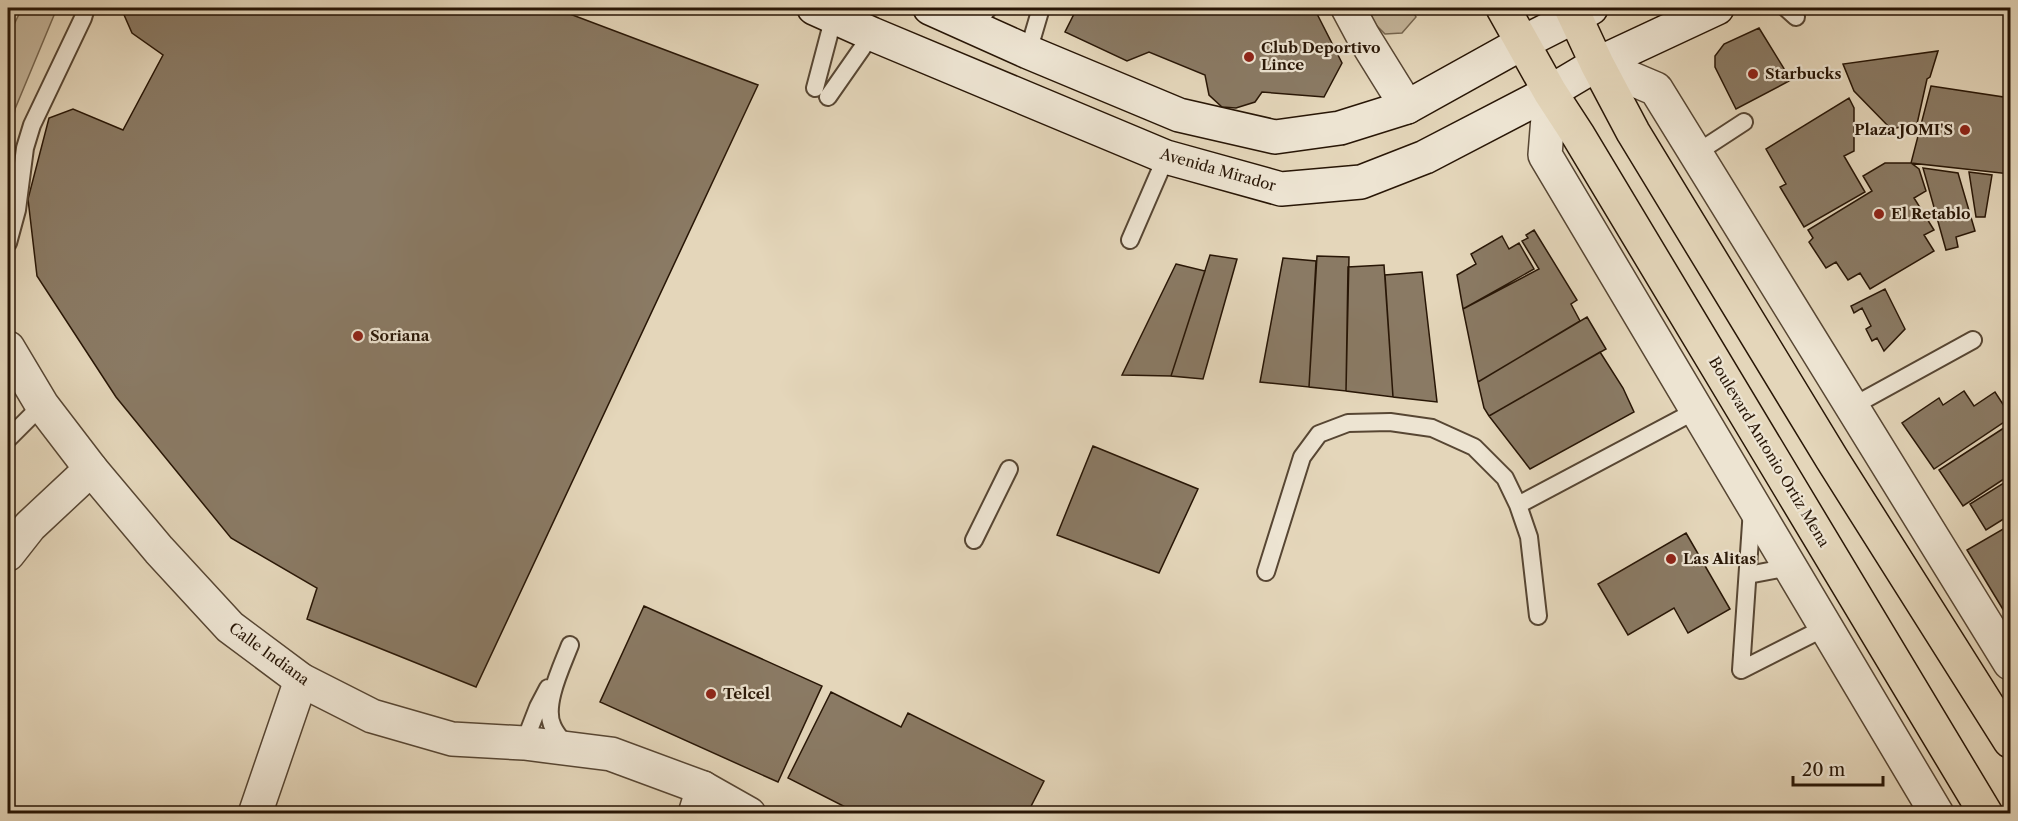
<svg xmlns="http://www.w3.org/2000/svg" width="2018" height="821" viewBox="0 0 2018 821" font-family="'Libre Caslon Text',serif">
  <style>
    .green { fill: #c4b59b; stroke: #766650; stroke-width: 1.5 }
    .building { fill: #8a7a64; stroke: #281606; stroke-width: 1.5 }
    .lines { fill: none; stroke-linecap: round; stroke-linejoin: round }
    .service-casing { stroke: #574633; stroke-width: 20 }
    .minor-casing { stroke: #574633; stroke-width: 36 }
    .tertiary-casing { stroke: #574633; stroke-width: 36 }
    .secondary-casing { stroke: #281606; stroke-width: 36 }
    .primary-casing { stroke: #281606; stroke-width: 36 }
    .service { stroke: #ede4d2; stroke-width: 16 }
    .minor { stroke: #ede4d2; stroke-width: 33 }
    .tertiary { stroke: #ede4d2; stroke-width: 33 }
    .secondary { stroke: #ede4d2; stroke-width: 33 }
    .primary { stroke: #e4d6ba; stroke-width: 33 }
    .poi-dot { fill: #8f2418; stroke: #ede4d2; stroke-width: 2 }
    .labels { text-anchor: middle; stroke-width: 4.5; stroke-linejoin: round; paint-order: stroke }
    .poi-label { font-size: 15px; font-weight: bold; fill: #281606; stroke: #ede4d2; text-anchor: start }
    .street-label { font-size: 15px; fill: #281606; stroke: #ede4d2 }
  </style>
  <rect width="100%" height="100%" fill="#e4d6ba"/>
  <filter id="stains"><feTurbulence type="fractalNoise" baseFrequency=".00333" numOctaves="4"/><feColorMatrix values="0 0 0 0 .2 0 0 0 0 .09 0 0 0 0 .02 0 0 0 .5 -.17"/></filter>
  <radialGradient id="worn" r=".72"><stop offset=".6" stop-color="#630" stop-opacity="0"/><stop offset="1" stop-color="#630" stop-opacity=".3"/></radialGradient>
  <!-- green -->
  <path class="green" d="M22,8H57L15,109L8,148V37Z
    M1366,8H1411L1416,17L1402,33L1385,34L1376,25Z"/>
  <!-- building -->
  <path class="building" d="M121,8H554L758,85L476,687L307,619L317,588L231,538L116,397L37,276L28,199L49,118L73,109L123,130L163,55L132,33Z
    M1077,8H1314L1342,63L1324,97L1262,92L1255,102L1236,108L1222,107L1209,95L1205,75L1149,52L1127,61L1065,32Z
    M1759,28L1791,80L1736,109L1715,67V56L1724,44Z
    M1938,51L1930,77L1927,79L1917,124L1891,129L1854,91L1843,64Z
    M1931,86L2010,98V174L1911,163Z
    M1849,98L1854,108V151L1844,156L1865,192L1804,227L1780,187L1786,184L1766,149Z
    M1885,163H1911L1919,169L1926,191L1914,198L1934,230L1924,235L1934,251L1870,289L1860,273L1848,280L1836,262L1826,268L1809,242L1813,238L1808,230L1872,191L1863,176Z
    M1923,168L1958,173L1975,231L1956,237L1958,247L1946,250Z
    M1969,172L1992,175L1985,217H1976Z
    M1534,230L1577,300L1571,304L1580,321L1478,382L1463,309L1539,269L1522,241L1528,238L1526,235Z
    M1502,236L1509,249L1519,243L1534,269L1463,309L1457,275L1476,264L1471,254Z
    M1210,255L1237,259L1203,379L1171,376Z
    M1317,256L1349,257L1346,391L1309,387Z
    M1283,258L1316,261L1309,387L1260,382Z
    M1176,264L1205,271L1171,376L1122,375Z
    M1384,265L1393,397L1346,391L1348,267Z
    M1422,272L1437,402L1393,397L1385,275Z
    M1885,289L1905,329L1884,351L1877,338L1872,341L1866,329L1871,326L1862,308L1854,313L1851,306Z
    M1587,317L1606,349L1489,416L1484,408L1478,382Z
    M1600,352L1623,388L1634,412L1530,469L1489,416Z
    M1964,391L1974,406L1995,392L2010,415V418L1934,469L1902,423L1939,398L1943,405Z
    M2010,424V475L1963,506L1939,470Z
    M1093,446L1198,489L1159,573L1057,535Z
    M2010,479V515L1986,530L1970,504Z
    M2010,525V621L1967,550Z
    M1686,533L1730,609L1688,633L1674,608L1628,635L1598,584Z
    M644,606L822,686L778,782L600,702Z
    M831,692L901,727L908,713L1044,781L1027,814H859L788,778Z"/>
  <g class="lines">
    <defs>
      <path id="service" d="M1786,8L1796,17
        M971,26L989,8
        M1028,52L1041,8
        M815,88L834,16
        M828,97L872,34
        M1695,154L1744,122
        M1130,240L1166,157
        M8,243L17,210L25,148L32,125L83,18L86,8
        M1853,406L1973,340
        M8,439L42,405
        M1518,505L1697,410
        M974,540L1009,469
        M1266,572L1302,457L1319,434L1348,423L1390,422L1432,428L1474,447L1505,478L1518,505L1529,537L1538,616
        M1748,575L1790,567
        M1741,670L1752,509
        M1741,670L1826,627
        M524,743L538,707L548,688
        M567,747C562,740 556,734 553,727C542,706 562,666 570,645"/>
      <path id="minor" d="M1348,8L1363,36L1407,107
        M8,554L30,526L91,469
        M255,814L301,680
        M695,814L703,788"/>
      <path id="tertiary" d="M1597,64L1656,89L2010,663
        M1550,92L1545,155L1937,814
        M8,348L42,405L91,469L159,550L230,627L301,680L372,716L452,739L524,743L611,754L703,788L749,814"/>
      <path id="secondary" d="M814,8L872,34L1166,157L1281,189L1361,182L1425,157L1550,92L1597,64L1717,8
        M930,8L1028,52L1179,115L1275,137L1340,128L1407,107L1524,42L1591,8"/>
      <path id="primary" d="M1503,8L1550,92L1578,135L1986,814
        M1571,8L1597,64L1633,132L1832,459L2010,741"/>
    </defs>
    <!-- service casing -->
    <use href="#service" class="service-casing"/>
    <!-- minor casing -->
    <use href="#minor" class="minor-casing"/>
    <!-- tertiary casing -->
    <use href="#tertiary" class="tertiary-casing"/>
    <!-- secondary casing -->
    <use href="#secondary" class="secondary-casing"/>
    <!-- primary casing -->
    <use href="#primary" class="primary-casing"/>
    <!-- service -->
    <use href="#service" class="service"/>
    <!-- minor -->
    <use href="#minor" class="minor"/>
    <!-- tertiary -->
    <use href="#tertiary" class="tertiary"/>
    <!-- secondary -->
    <use href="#secondary" class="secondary"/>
    <!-- primary -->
    <use href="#primary" class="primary"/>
  </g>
  <!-- markers -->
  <g class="poi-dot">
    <circle cx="1249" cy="57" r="6"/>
    <circle cx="1753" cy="74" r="6"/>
    <circle cx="1965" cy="130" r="6"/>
    <circle cx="1879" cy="214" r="6"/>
    <circle cx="358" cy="336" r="6"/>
    <circle cx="1671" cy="559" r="6"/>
    <circle cx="711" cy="694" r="6"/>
  </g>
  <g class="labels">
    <!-- poi labels -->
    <g class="poi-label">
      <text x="1261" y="53">Club Deportivo<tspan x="1261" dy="17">Lince</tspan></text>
      <text x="1765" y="79">Starbucks</text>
      <text x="1953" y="135" text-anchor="end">Plaza JOMI'S</text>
      <text x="1891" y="219">El Retablo</text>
      <text x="370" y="341">Soriana</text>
      <text x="1683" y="564">Las Alitas</text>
      <text x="723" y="699">Telcel</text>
    </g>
    <!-- street labels -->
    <g class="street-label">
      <text transform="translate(1218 170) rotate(16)" y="5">Avenida Mirador</text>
      <text transform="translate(1769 452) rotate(59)" y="5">Boulevard Antonio Ortiz Mena</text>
      <text transform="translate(269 654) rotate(36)" y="5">Calle Indiana</text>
    </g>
  </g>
  <!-- margin -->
  <rect width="2018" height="821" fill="none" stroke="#e4d6ba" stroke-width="30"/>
  <rect x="9" y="9" width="2000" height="803" fill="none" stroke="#281606" stroke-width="3"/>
  <rect x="15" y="15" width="1988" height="791" fill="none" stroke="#281606" stroke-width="1.5"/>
  <!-- scale -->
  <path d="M1793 776v9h90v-9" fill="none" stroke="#281606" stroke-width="3"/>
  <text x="1802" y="776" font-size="18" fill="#281606" stroke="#ede4d2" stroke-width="4.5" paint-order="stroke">20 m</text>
  <rect width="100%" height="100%" filter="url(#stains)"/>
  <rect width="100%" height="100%" fill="url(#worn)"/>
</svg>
